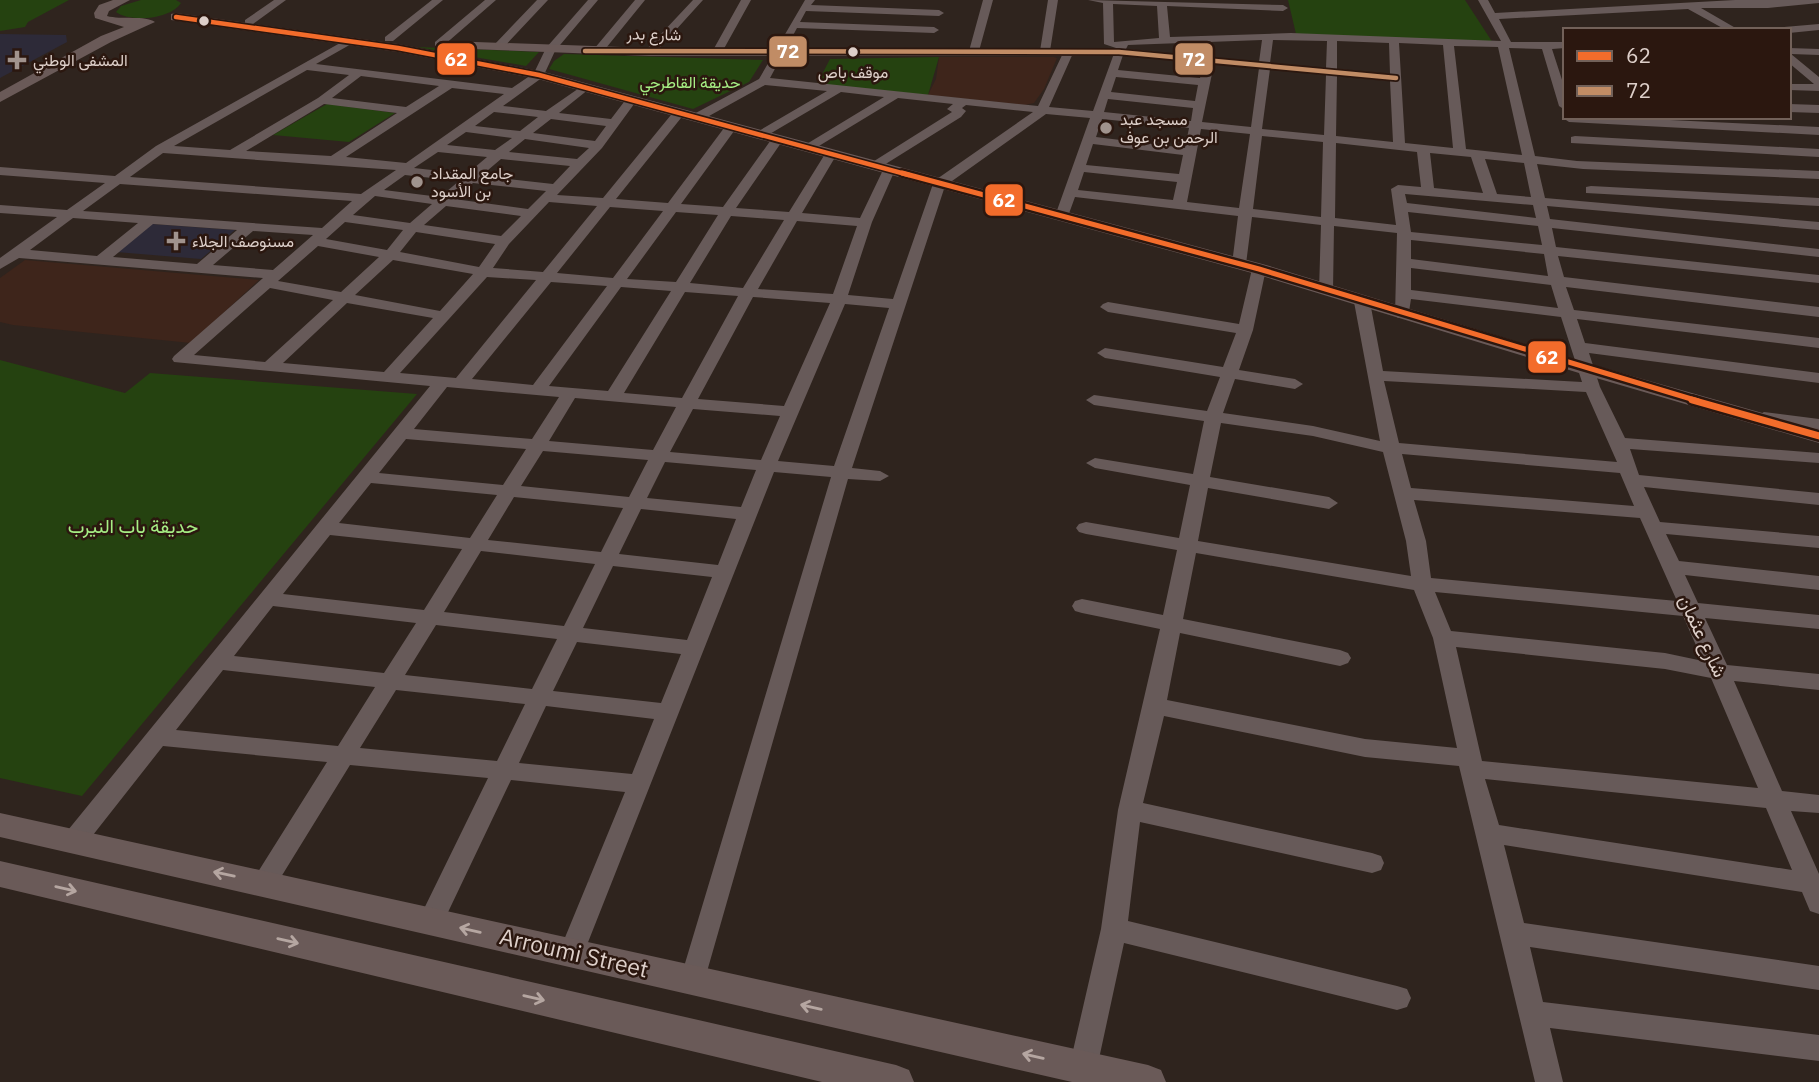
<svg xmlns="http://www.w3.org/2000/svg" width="1819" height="1082" viewBox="0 0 1819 1082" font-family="'IBM Plex Sans',Vazirmatn,sans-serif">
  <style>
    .built { fill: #3e251b }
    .medical { fill: #2d2a38 }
    .green { fill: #254210 }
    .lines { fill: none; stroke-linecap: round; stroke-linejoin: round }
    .minor { fill: #675a59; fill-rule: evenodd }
    .major { fill: #6a5a58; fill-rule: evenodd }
    .bus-1-far2-casing { stroke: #2b170f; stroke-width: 8 }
    .bus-1-far1-casing { stroke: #2b170f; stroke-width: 10 }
    .bus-1-casing { stroke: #2b170f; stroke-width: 12 }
    .bus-2-casing { stroke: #2b170f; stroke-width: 8 }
    .bus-1-far2 { stroke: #f36c2b; stroke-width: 4.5 }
    .bus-1-far1 { stroke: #f36c2b; stroke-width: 5 }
    .bus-1 { stroke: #f36c2b; stroke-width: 7 }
    .bus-2 { stroke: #c18c65; stroke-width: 4.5 }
    .oneway { stroke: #b5a6a1 }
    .bus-dot { fill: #ddcfc9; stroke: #2b170f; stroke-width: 2.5 }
    .poi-dot { fill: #a0938d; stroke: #2b170f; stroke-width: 2.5 }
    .labels { text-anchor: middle; stroke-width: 5; stroke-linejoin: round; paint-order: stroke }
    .far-street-label { font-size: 16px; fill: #ddcfc9; stroke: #2b170f }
    .far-poi-label { font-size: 16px; fill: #ddcfc9; stroke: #2b170f; text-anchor: start }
    .far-bus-label { font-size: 16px; fill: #ddcfc9; stroke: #2b170f }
    .far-park-label { font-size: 16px; fill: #a6ee84; stroke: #2b170f }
    .park-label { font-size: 19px; fill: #a6ee84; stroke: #2b170f }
    .street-label { font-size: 19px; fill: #ddcfc9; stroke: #2b170f }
    .near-street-label { font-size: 23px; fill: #ddcfc9; stroke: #2b170f }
    .line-badge { stroke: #2b170f; stroke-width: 2.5 }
    .badge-label { font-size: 19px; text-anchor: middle; font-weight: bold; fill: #fff }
  </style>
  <rect width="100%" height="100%" fill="#2f241e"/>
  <!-- built -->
  <path class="built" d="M939,57H1054L1057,58L1044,89L1034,103L1025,105L928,95L936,79Z
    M25,260L259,280L191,343L13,325L0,322V278Z"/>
  <!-- medical -->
  <path class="medical" d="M0,34L66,35L67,42L0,78Z
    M152,224L235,230L201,259L116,252Z"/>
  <!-- green -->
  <path class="green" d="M0,0H69L28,22L25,27L0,31Z
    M141,0H176L181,3C171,19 131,23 116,12L121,6Z
    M1288,0H1465L1493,43L1296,34Z
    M417,47L539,52L526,66Z
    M564,54L763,60L749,82L693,109L549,69L554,61Z
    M939,57L928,95L817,84L830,59Z
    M327,104L395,113L349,142L273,135Z
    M0,360L125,393L150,373L417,394L82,796L0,778Z"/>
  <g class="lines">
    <!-- minor -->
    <path class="minor" d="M274,0H286L253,24H245V20Z
      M432,0H443L393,41H385V37Z
      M485,0H496L443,46H435V42Z
      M537,0H548L502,49H494V45Z
      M588,0H598L555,51L543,77L503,106L546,111L585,84L591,87L589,89L559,113L611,119L627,98L637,100L602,148L557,195L603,198L675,110L679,109L685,113L616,199L668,203L727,124L731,123L737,127L681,204L723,207L773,137L777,136L783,140L736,208L789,212L825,154L831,150L837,154L802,213L860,218L883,170L889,166L894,167L895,170L872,222L848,295L893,299L934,181L1033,112L966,105L962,108L966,111L961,117L876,170L871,169V163L952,112L947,109L953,104L898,98L809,152L803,148L805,145L884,97L841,92L761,139L757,138V132L827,91L765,85L700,121H692V115L759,79L805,0H815L811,5L939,10L944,13L939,16L806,11L800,22L934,27L939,30L934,33L797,28L770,78L1038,106L1064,51L1069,48L1074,51L1049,107L1093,111L1116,48L1104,44L1103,3L1088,0L1283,5L1288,8L1283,11L1167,6L1170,37L1291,33L1501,41L1478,0H1488L1495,13L1735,0H1819V3L1768,8H1701L1739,30H1726L1688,9L1499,19L1511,42H1565V48L1552,49L1565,89V110L1559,106L1542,49L1509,48L1535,156L1577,161L1819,171V179L1583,169L1537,164L1545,198L1819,222V230L1547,206L1550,219L1819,249V257L1552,228L1556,247L1819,275V283L1558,256L1564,277L1819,307V317L1566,287L1574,310L1819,338V348L1577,319L1585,343L1819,373V383L1589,353L1600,387L1625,438L1819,453V463L1630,449L1639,475L1819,493V505L1644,487L1660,522L1819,536V548L1666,534L1679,561L1819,576V590L1685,575L1698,603L1819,615V629L1705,618L1727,665L1819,674V690L1734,681L1782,791L1819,795V813L1791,811L1819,874V914L1810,911L1802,892L1504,845L1524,923L1819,966V990L1530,947L1543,1002L1819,1035V1061L1550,1028L1563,1082H1535L1459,766L1365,757L1164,716L1143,803L1372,853L1381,856L1384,863L1381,870L1372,873L1140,822L1128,921L1397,986L1407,989L1411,998L1407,1007L1397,1010L1124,943L1097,1068L1093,1078L1083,1081L1073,1078L1069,1068L1101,929L1118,810L1160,629L1082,613L1075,611L1072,606L1075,601L1082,599L1163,615L1177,550L1086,534L1079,532L1076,528L1079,524L1086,522L1179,538L1190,485L1095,468L1086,463L1095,458L1193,474L1204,421L1094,405L1086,400L1094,395L1207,411L1220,377L1105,358L1097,353L1105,348L1223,367L1236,333L1108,312L1100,307L1103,304L1108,302L1239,324L1252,269L1254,266H1264L1266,269L1253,330L1239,370L1295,379L1303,384L1295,389L1235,379L1223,413L1313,426L1380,441L1354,302L1357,299L1362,297L1370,302L1383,371L1582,382L1561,317L1411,299L1408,318H1398L1395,315L1397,233L1334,226L1333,290L1326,294L1319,290L1321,225L1252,217L1246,264L1239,268L1232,264L1238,216L1075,197L1067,219H1057L1055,216L1090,118L1046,114L945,186L852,468L880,471L889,476L880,481L848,479L702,989L693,992L684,989L680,980L831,477L774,472L581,960L572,964L563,960L559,952L625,792L511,780L440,929L431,932L422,929L418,921L488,778L350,765L273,890L264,894L255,890L251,883L327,762L163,746L82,849L73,852L64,849L61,842L64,835L430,386L174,362L172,359L174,356L263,278L19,258L0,269V258L57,217L0,213V205L67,210L105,183L0,175V167L115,176L156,146L349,38L353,39V43L316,64L512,88L534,73L546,48ZM1113,4L1157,6L1159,38L1114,42ZM1262,40L1259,62L1126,49L1128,45ZM1273,40L1327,41L1326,68L1270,63ZM1337,41L1389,43L1390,74L1337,69ZM1399,43L1443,45L1453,148L1405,143ZM1454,46L1498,47L1522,155L1466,149ZM1123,55H1124L1203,63L1200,78L1118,70ZM1214,64L1259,68L1251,127L1202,122ZM1270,69L1326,75L1324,135L1262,129ZM307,70L349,75L318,98L230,150L174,146ZM361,76L439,86L406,107L332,98ZM1337,76L1390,81L1393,142L1336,136ZM1116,77L1198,85L1195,101L1111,92ZM452,88L504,94L406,163L346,157ZM1108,99L1193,108L1191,121L1104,112ZM324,104L397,113L331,156L246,151ZM494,112L538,117L520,131L475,126ZM551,119L606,126L595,141L533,133ZM1102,119L1189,128L1185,148L1096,137ZM1201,129L1250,134L1239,208L1187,202ZM466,132L512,138L495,150L447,145ZM1262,136L1323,142L1321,217L1253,209ZM525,139L589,148L577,159L509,152ZM1336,143L1417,152L1421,187L1398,185L1391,189L1396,225L1335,218ZM1093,144L1183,155L1179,174L1086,165ZM438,152L487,157L467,174L414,168ZM163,153L396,170L361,194L130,177ZM1430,153L1471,157L1483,193L1434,188ZM501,159L570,166L553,184L481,176ZM1485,159L1524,163L1531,197L1497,194ZM1084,172L1177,182L1173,200L1078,190ZM405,175L459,181L440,197L384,190ZM473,183L546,191L528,209L454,199ZM120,184L352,201L322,228L83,211ZM1405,194L1533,205L1536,218L1407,203ZM375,196L432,204L410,223L353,215ZM549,202L597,206L543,272L493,268L509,244ZM446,206L521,216L501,236L424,225ZM610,207L663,211L613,278L557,273ZM676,212L718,215L676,282L627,279ZM1408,212L1538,226L1542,245L1411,232ZM731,216L784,220L743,288L690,283ZM73,218L138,223L97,256L30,250ZM797,221L857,226L833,294L758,289ZM345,222L403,230L387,250L326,239ZM153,224L237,230L197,264L113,257ZM253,231L313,235L273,270L213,265ZM416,232L495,244L479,267L400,252ZM1411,240L1544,254L1548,276L1411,259ZM318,246L379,257L341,292L278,281ZM393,260L473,274L440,311L355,295ZM1411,268L1551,285L1558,308L1411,290ZM487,277L536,280L456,378L400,373ZM551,282L607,286L533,385L472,379ZM621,287L671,291L608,391L549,386ZM270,288L333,300L265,362L194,355ZM685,292L738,296L682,398L624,393ZM753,297L830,303L784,406L698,399ZM347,303L433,318L384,372L283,363ZM845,304L889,308L834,466L778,461ZM1384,381L1586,392L1617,462L1399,443ZM447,387L559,397L532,439L414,429ZM575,398L676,407L653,450L549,441ZM693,409L780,416L761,460L670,452ZM1221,423L1313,436L1383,452L1406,541L1411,576L1198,541L1208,488L1329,509L1338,503L1329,497L1210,477ZM406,439L526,449L503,485L379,473ZM543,451L648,460L629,497L521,486ZM1402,454L1620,473L1634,506L1411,488ZM665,462L756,470L741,507L647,498ZM371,483L497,495L470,538L339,523ZM514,497L623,508L601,552L488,540ZM1414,500L1640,518L1677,601L1431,578L1426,541ZM641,509L736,519L718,565L619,554ZM330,535L462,549L424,610L283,594ZM481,551L595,564L564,626L444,612ZM1196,553L1414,590L1433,638L1457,748L1365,739L1167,700L1180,633L1340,666L1348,663L1351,658L1348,653L1340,650L1183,619ZM613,566L712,577L687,640L583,628ZM1435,592L1683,616L1703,661L1665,653L1451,631ZM273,606L416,623L384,673L234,656ZM436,625L557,639L532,689L405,675ZM577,642L681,654L661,703L553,691ZM1456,647L1665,669L1711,678L1758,788L1482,761ZM223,670L375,687L338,746L176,730ZM396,690L525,704L497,761L360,748ZM546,706L654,719L632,774L519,763ZM1485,779L1766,808L1792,870L1499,825Z
      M635,0H645L602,53H594V49Z
      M693,0H703L654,54H646V50Z
      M741,0H751L721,54H713L712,52Z
      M983,0H993L979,51L974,54L969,51Z
      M1048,0H1058L1050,51L1045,54L1040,51Z
      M1819,24V30L1789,33V30H1779L1784,27Z
      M1789,48L1819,49V55L1791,54L1819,77V91L1789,90V84H1814L1789,63Z
      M1789,104L1819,105V113L1789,112Z
      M1565,115L1819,127V135L1569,122L1563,118Z
      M1575,136L1819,149V157L1571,143V137Z
      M1591,186L1819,198V206L1586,193V187Z
      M1764,412L1819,419V429L1758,421L1755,417Z"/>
    <!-- major -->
    <path class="major" d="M113,0H130L109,11L107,16C121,20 145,15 155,22L111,42L0,102V92L101,36L124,27L95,18L94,13L99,5Z
      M176,13L398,44L544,72L1266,265L1593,365L1819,429V443L1579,373L1252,273L538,79L398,52L171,20V14Z
      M448,41L650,48H1119L1126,52L1119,56H650L443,48V42Z
      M0,813L1148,1065L1161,1070L1166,1082H1072L0,837Z
      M0,861L896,1065L909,1070L914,1082H822L0,887Z"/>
    <defs>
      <path id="bus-1-far2" d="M176,17L398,48L539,75L909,175"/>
      <path id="bus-1-far1" d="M902,173L1259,269L1698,401"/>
      <path id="bus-1" d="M1692,400L1819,436"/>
      <path id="bus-2" d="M585,51L1119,52L1396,78"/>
    </defs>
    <!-- bus-1-far2 casing -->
    <use href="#bus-1-far2" class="bus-1-far2-casing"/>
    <!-- bus-1-far1 casing -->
    <use href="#bus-1-far1" class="bus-1-far1-casing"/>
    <!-- bus-1 casing -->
    <use href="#bus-1" class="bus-1-casing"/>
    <!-- bus-2 casing -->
    <use href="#bus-2" class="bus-2-casing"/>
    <!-- bus-1-far2 -->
    <use href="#bus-1-far2" class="bus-1-far2"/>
    <!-- bus-1-far1 -->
    <use href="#bus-1-far1" class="bus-1-far1"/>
    <!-- bus-1 -->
    <use href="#bus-1" class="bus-1"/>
    <!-- bus-2 -->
    <use href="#bus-2" class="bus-2"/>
  </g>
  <!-- one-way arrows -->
  <defs><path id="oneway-shaft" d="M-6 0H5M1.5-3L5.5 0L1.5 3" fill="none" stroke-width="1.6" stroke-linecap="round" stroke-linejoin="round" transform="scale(1.75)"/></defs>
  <g class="oneway">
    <use href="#oneway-shaft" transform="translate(224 874) rotate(-168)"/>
    <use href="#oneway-shaft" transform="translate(66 889) rotate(13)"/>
    <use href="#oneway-shaft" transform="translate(470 930) rotate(-167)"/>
    <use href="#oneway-shaft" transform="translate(288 941) rotate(13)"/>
    <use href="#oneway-shaft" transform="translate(534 998) rotate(13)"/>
    <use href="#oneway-shaft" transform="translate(811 1007) rotate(-167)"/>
    <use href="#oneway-shaft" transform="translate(1033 1056) rotate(-167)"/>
  </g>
  <!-- markers -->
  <g class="bus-dot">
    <circle cx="204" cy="21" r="6"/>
    <circle cx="853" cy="52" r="6"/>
  </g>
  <g class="poi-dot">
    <path d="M13.5 49.5h7v7h7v7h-7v7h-7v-7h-7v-7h7z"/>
    <circle cx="1106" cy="128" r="7"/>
    <circle cx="417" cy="182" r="7"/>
    <path d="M172.5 230.5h7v7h7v7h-7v7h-7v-7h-7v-7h7z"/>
  </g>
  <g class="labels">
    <!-- far-street labels -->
    <g class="far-street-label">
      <text transform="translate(654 34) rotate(1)" y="6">شارع بدر</text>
    </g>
    <!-- far-poi labels -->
    <g class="far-poi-label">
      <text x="33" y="66">المشفى الوطني</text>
      <text x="1120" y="125">مسجد عبد<tspan x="1120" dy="18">الرحمن بن عوف</tspan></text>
      <text x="431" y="179">جامع المقداد<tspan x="431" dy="18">بن الأسود</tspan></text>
      <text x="192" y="247">مسنوصف الجلاء</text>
    </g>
    <!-- far-bus labels -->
    <g class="far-bus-label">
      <text x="853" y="78">موقف باص</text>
    </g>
    <!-- far-park labels -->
    <g class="far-park-label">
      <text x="690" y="88">حديقة القاطرجي</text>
    </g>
    <!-- park labels -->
    <g class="park-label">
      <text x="133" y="533">حديقة باب النيرب</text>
    </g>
    <!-- street labels -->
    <g class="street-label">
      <text transform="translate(1703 636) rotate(65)" y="7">شارع عثمان</text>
    </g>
    <!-- near-street labels -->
    <g class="near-street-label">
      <text transform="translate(574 953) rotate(13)" y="8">Arroumi Street</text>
    </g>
  </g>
  <g class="line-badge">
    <rect x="768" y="35" width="40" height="33" rx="7" fill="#c18c65"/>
    <rect x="1174" y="42" width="40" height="34" rx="7" fill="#c18c65"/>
    <rect x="436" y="42" width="40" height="34" rx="7" fill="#f36c2b"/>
    <rect x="984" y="183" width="40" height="34" rx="7" fill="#f36c2b"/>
    <rect x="1527" y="340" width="40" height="34" rx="7" fill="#f36c2b"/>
  </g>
  <g class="badge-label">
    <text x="788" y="58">72</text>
    <text x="1194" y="66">72</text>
    <text x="456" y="66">62</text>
    <text x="1004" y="207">62</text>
    <text x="1547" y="364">62</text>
  </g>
  <!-- legend -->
  <rect x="1563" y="28" width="228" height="91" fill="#2b170f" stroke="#726159" stroke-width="2"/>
  <rect x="1577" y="51" width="35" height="10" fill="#f36c2b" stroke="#726159" stroke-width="2"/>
  <text x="1626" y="63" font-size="21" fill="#ddcfc9">62</text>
  <rect x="1577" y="86" width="35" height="10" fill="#c18c65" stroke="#726159" stroke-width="2"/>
  <text x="1626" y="98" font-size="21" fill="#ddcfc9">72</text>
</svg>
